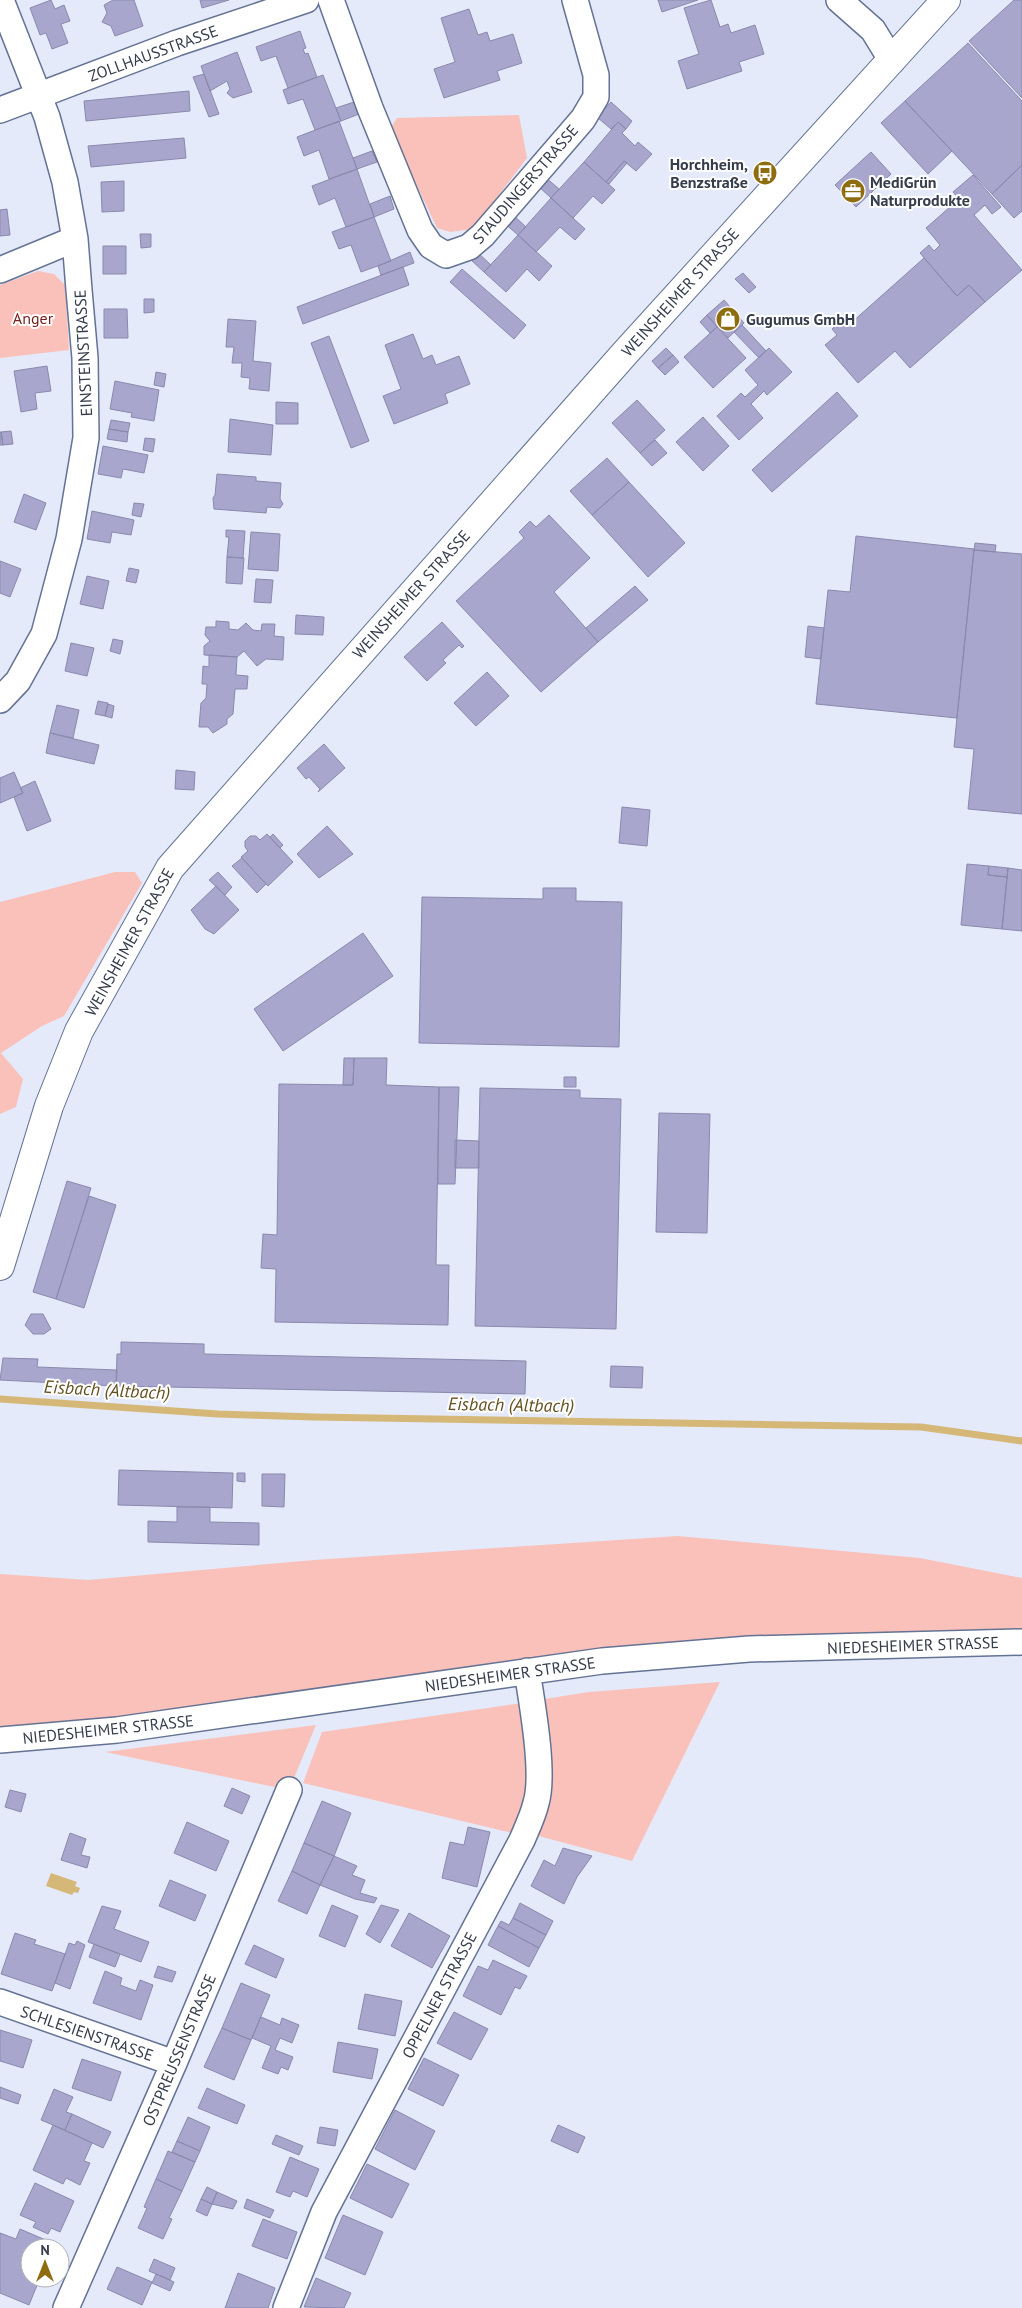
<svg xmlns="http://www.w3.org/2000/svg" width="1022" height="2308" viewBox="0 0 1022 2308" font-family="'PT Sans',sans-serif">
  <style>
    .green { fill: #f9c1ba }
    .water { fill: #d5b877 }
    .lines { fill: none; stroke-linecap: round; stroke-linejoin: round }
    .stream { stroke: #d5b877; stroke-width: 7 }
    .building { fill: #a8a6cc; stroke: #8a89ad }
    .minor-casing { stroke: #647293; stroke-width: 28 }
    .major-casing { stroke: #647293; stroke-width: 30 }
    .minor { stroke: #fff; stroke-width: 25 }
    .major { stroke: #fff; stroke-width: 28 }
    .labels { text-anchor: middle; stroke-width: 4; stroke-linejoin: round; paint-order: stroke }
    .street-label { font-size: 16px; fill: #353c4b; stroke: #fff }
    .poi-label { font-size: 16px; font-weight: bold; fill: #353c4b; stroke: #fff; text-anchor: start }
    .park-label { font-size: 16px; fill: #751e1b; stroke: #fff }
    .water-label { font-size: 18px; font-style: italic; fill: #65501f; stroke: #fff }
  </style>
  <rect width="100%" height="100%" fill="#e4eafa"/>
  <!-- green -->
  <path class="green" d="M519,115L527,158L473,229L450,232L437,228L390,129L397,118Z
    M38,271L54,274L65,285L69,350L0,358V285Z
    M115,872H135L142,883L64,1016L42,1026L1,1053L23,1079L16,1107L0,1114V902Z
    M678,1536L920,1558L1022,1578V1642L749,1649L0,1740V1574L88,1580L314,1560Z
    M720,1682L632,1861L535,1835L538,1700L589,1692Z
    M522,1703L528,1748V1794L516,1834L303,1783L322,1732Z
    M316,1725L289,1790L105,1752Z"/>
  <!-- water -->
  <path class="water" d="M51,1873L77,1882L75,1886L80,1888L78,1893L74,1892L72,1895L46,1886Z"/>
  <g class="lines">
    <!-- stream -->
    <path class="stream" d="M0,1399L218,1414L314,1417L921,1427L1022,1441"/>
  </g>
  <!-- building -->
  <path class="building" d="M51,0L55,9L64,5L70,21L61,24L68,43L52,49L46,33L40,35L30,8Z
    M113,0H134L143,26L115,36L111,26L102,22L107,13L104,5Z
    M200,0H229L202,8Z
    M658,0H698L662,12Z
    M711,0L720,27L728,24L731,33L755,25L764,54L739,62L742,71L687,89L678,61L699,54L684,8Z
    M1014,0H1022V98L969,41Z
    M469,9L478,35L487,32L490,41L513,34L522,63L497,71L500,80L444,98L434,69L455,62L441,18Z
    M300,31L306,48L303,49L305,54L308,53L317,77L288,88L276,56L261,61L256,47Z
    M968,43L1022,101V165L992,194L905,101Z
    M237,52L252,92L233,98L227,93L230,89L227,81L210,91L201,66Z
    M204,74L219,114L209,117L193,77Z
    M323,75L341,121L315,130L303,99L288,104L283,90Z
    M189,91L190,111L86,121L84,101Z
    M905,101L952,151L928,174L881,123Z
    M354,102L359,114L341,121L336,108Z
    M611,102L632,121L626,129L618,122L611,129L597,117Z
    M339,121L357,169L329,179L319,150L304,156L297,137Z
    M618,122L626,129L622,133L635,146L638,142L652,154L636,171L624,161L606,182L584,162Z
    M184,138L186,158L91,167L88,146Z
    M372,151L377,162L357,169L353,158Z
    M871,152L891,174L856,207L835,185Z
    M624,161L627,163L609,184L606,182Z
    M584,162L615,190L602,204L593,196L573,218L551,198Z
    M1022,165V211L1014,218L992,194Z
    M357,169L374,217L346,227L335,198L319,205L312,186Z
    M973,175L1001,207L992,214L985,205L974,215L1022,270L985,302L969,285L957,296L920,253L929,245L934,251L940,245L926,228L959,199L953,192Z
    M544,176L559,189L551,198L537,185Z
    M124,181V211L102,212L101,182Z
    M390,196L394,209L374,217L370,204Z
    M551,198L585,229L575,240L560,227L536,252L518,235Z
    M7,209L10,235L0,236V210Z
    M511,213L526,227L518,235L503,222Z
    M374,217L391,261L361,272L351,245L339,249L332,232Z
    M140,234H151V247L141,248Z
    M518,235L552,266L539,281L527,269L506,292L484,272Z
    M103,246H126V274H103Z
    M410,252L414,263L381,275L378,266Z
    M477,252L491,265L484,272L470,259Z
    M924,258L957,296L969,285L985,302L910,368L895,351L858,383L825,345L837,335L832,329L846,317L851,323Z
    M403,267L409,285L303,324L297,307Z
    M462,269L526,325L514,339L450,282Z
    M743,273L756,287L749,293L735,279Z
    M144,299H154V312L144,313Z
    M724,300L744,323L728,338L707,315Z
    M104,309H127L128,338H104Z
    M707,315L717,327L710,333L700,322Z
    M228,319L256,321L253,361L271,363L269,391L249,389L250,378L241,377L242,363H232L234,347H226Z
    M742,325L766,351L759,358L734,332Z
    M717,327L746,358L713,388L684,357Z
    M413,334L423,359L432,355L436,365L459,356L470,384L445,394L448,403L394,424L383,396L401,389L385,345Z
    M329,336L369,441L351,448L311,343Z
    M666,348L673,355L658,368L652,361Z
    M769,348L792,372L767,395L764,391L751,404L763,418L739,440L717,416L741,393L745,397L758,385L745,370Z
    M673,355L679,362L665,375L658,368Z
    M47,366L51,391L35,393L37,409L21,412L14,371Z
    M156,372L166,374L164,387L154,385Z
    M115,381L159,390L154,421L131,417L132,413L110,409Z
    M837,392L858,416L772,492L752,470Z
    M637,400L665,430L640,453L612,423Z
    M276,402L298,403V424H276Z
    M703,417L729,446L703,471L676,442Z
    M230,419L273,425L271,455L228,452Z
    M111,420L130,423L128,432L109,429Z
    M109,429L128,432L127,442L107,439Z
    M11,431L13,444L3,445L1,432Z
    M0,432H1L3,445H0Z
    M145,438L155,439L153,452L143,450Z
    M655,440L667,453L652,466L640,453Z
    M103,446L148,455L144,473L123,469L121,478L98,474Z
    M607,458L629,482L592,515L570,491Z
    M217,474L256,477V481L281,483L280,499L283,504L280,508L267,507L266,513L214,509L213,498L215,495Z
    M629,482L685,543L648,577L592,515Z
    M24,494L46,503L36,530L14,522Z
    M134,503L144,504L141,517L132,515Z
    M92,511L134,520L131,535L112,532L110,543L87,539Z
    M549,515L590,558L554,592L598,642L541,692L456,601L524,538L519,532L530,521L536,527Z
    M226,530L245,531L243,558L227,557L229,537H226Z
    M251,532L280,534L278,571L248,569Z
    M856,536L974,549L957,718L816,704L828,590L850,592Z
    M975,543L996,545L995,552L974,550Z
    M974,550L1022,554V814L968,809L974,749L954,747Z
    M227,557L244,558L242,584L226,583Z
    M0,561L21,569L10,597L0,593Z
    M129,568L139,570L136,583L126,581Z
    M87,576L109,581L103,609L80,604Z
    M256,579L273,580L271,603L254,602Z
    M635,586L648,600L598,642L586,628Z
    M296,615L324,617L323,635L295,634Z
    M216,621L229,622V629L238,630L246,623L253,630L261,631L262,624H275L274,636L284,637L283,660L266,659L257,666L244,651L237,657L204,655V646L210,641L205,635L206,627H216Z
    M442,622L464,646L462,648L459,645L443,660L446,663L427,681L404,657Z
    M808,626L824,628L821,659L805,657Z
    M113,639L123,641L120,654L110,651Z
    M71,643L94,648L87,676L65,671Z
    M209,655L237,657L236,675L248,676L247,689H235L233,714L227,719V724L213,733L208,727H199L201,703L206,698L207,684H202L203,666L209,667Z
    M487,672L509,696L476,726L454,703Z
    M98,701L108,703L105,716L95,714Z
    M108,704L114,706L112,718L105,716Z
    M57,705L79,710L73,738L50,733Z
    M50,733L99,745L94,764L46,753Z
    M324,744L345,768L318,792L320,789L309,777L306,779L297,768Z
    M176,770L195,772L194,790L175,789Z
    M14,772L23,793L0,803V778Z
    M35,781L51,821L27,831L14,797L23,793L20,788Z
    M622,807L650,810L647,846L619,843Z
    M327,826L353,854L319,878L297,854Z
    M267,834L293,862L268,886L241,857L248,851L245,847V841L250,836H256L260,840Z
    M273,834L283,845L280,848L270,837Z
    M242,858L266,884L257,893L232,866Z
    M967,864L989,866L988,875L1007,877L1002,929L961,925Z
    M989,866L1008,868L1007,877L988,875Z
    M1008,868L1022,870V931L1002,929Z
    M218,872L232,887L225,895L209,880Z
    M216,886L239,910L214,934L205,929L191,910Z
    M543,888H576V901L622,902L619,1047L419,1043L422,897L543,899Z
    M363,933L393,976L283,1051L254,1009Z
    M344,1058H354L353,1085H343Z
    M354,1058H387L386,1085L439,1087L436,1265H449L448,1325L275,1322L276,1269L261,1268L263,1234L277,1235L279,1084L353,1085Z
    M564,1077H576V1087H564Z
    M439,1087H459L455,1184H438Z
    M480,1088L580,1090V1098L621,1099L616,1329L475,1326Z
    M659,1113L710,1114L707,1233L656,1232Z
    M455,1140L479,1141V1168H455Z
    M67,1181L91,1188L56,1299L33,1292Z
    M89,1196L116,1205L84,1308L56,1299Z
    M31,1314H43L51,1329L44,1334H33L25,1325Z
    M121,1342L204,1344V1354L526,1361L525,1394L116,1386L117,1354H121Z
    M3,1358L38,1359L37,1367L117,1370L116,1386L0,1380Z
    M611,1366L643,1367L642,1388L610,1387Z
    M119,1470L233,1473L232,1508L118,1505Z
    M237,1473H245V1482L237,1481Z
    M262,1474H285L284,1507L262,1506Z
    M177,1507H210V1522L259,1523V1545L148,1542V1521L177,1522Z
    M232,1788L250,1796L242,1814L224,1806Z
    M10,1790L26,1794L21,1812L5,1807Z
    M322,1801L351,1813L334,1856L304,1843Z
    M187,1822L229,1841L216,1871L174,1853Z
    M468,1827L490,1832L477,1887L442,1878L450,1842L464,1845Z
    M70,1833L86,1839L81,1855L90,1857L87,1868L61,1860Z
    M304,1843L334,1856L320,1885L292,1871Z
    M563,1848L592,1856L577,1877L564,1904L531,1886L544,1860L555,1866Z
    M334,1856L357,1866L352,1875L365,1880L360,1893L377,1898L374,1903L355,1899L320,1885Z
    M292,1871L320,1885L307,1914L278,1901Z
    M170,1880L206,1895L195,1921L159,1906Z
    M520,1903L553,1921L546,1935L513,1918Z
    M332,1905L358,1916L345,1947L319,1936Z
    M381,1905L399,1910L380,1943L366,1934Z
    M102,1906L121,1911L114,1929L149,1942L141,1962L88,1942Z
    M409,1913L450,1936L432,1968L391,1946Z
    M513,1918L546,1935L539,1948L498,1926L501,1921L509,1925Z
    M498,1926L539,1948L529,1967L488,1945Z
    M15,1933L36,1940L34,1944L65,1954L52,1991L1,1974Z
    M77,1941L85,1945L70,1989L55,1983L69,1943L75,1945Z
    M94,1944L120,1954L115,1967L89,1957Z
    M254,1945L284,1959L276,1978L245,1964Z
    M493,1960L527,1976L520,1989L515,1987L501,2015L463,1996L478,1966L488,1970Z
    M158,1966L176,1972L172,1982L154,1977Z
    M105,1971L122,1978L120,1985L136,1991L140,1980L153,1985L141,2020L93,2003Z
    M241,1983L270,1995L251,2040L222,2028Z
    M365,1994L402,2001L395,2036L358,2029Z
    M454,2012L488,2029L471,2060L437,2043Z
    M261,2017L280,2025L282,2018L299,2025L292,2043L280,2038L275,2050L293,2057L288,2070L281,2067L278,2074L262,2068L271,2046L252,2038Z
    M222,2028L251,2040L234,2080L204,2067Z
    M0,2030L32,2040L23,2068L0,2061Z
    M338,2042L378,2049L372,2079L333,2072Z
    M424,2058L459,2075L443,2106L408,2089Z
    M82,2059L121,2072L111,2101L72,2088Z
    M0,2087L21,2095L18,2104L0,2098Z
    M207,2088L245,2105L237,2124L198,2108Z
    M54,2089L73,2097L66,2112L72,2114L65,2130L41,2120Z
    M395,2110L435,2131L415,2170L375,2149Z
    M72,2114L111,2132L103,2148L65,2130Z
    M188,2117L210,2127L200,2151L177,2141Z
    M53,2125L92,2143L84,2161L90,2163L80,2185L66,2178L63,2184L33,2170Z
    M558,2125L585,2137L578,2153L551,2141Z
    M320,2127L338,2130L335,2146L317,2143Z
    M276,2135L303,2146L299,2155L272,2144Z
    M177,2141L200,2151L195,2162L172,2152Z
    M168,2151L195,2162L182,2191L156,2179Z
    M290,2157L319,2169L307,2197L293,2191L290,2197L276,2192Z
    M367,2164L409,2184L392,2218L350,2198Z
    M156,2179L182,2191L169,2218L172,2219L163,2239L138,2228L147,2208L144,2207Z
    M35,2183L74,2201L60,2232L51,2228L48,2234L33,2227L36,2222L20,2215Z
    M207,2187L217,2192L212,2204L201,2199Z
    M217,2192L237,2201L233,2209L212,2204Z
    M201,2199L212,2204L207,2216L196,2211Z
    M247,2199L274,2210L270,2218L244,2208Z
    M343,2215L383,2232L365,2275L325,2258Z
    M263,2219L297,2232L287,2259L252,2246Z
    M20,2229L55,2244L53,2248H30V2278H40L29,2305L0,2293V2233L16,2239Z
    M154,2259L175,2268L170,2280L149,2271Z
    M117,2267L152,2282L142,2305L107,2289Z
    M238,2273L275,2288L268,2308H225Z
    M156,2274L174,2282L170,2291L152,2283Z
    M316,2278L351,2293L344,2308L304,2307Z"/>
  <g class="lines">
    <defs>
      <path id="minor" d="M331,0L370,108L420,230L431,246L446,255L469,247L483,235L583,119L596,97V75L575,0
        M839,0L873,30L892,61
        M0,110L177,43L306,0
        M0,270L75,239
        M0,700L18,681L44,634L69,539L86,438L85,358L79,290L75,239L65,182L47,117L1,0
        M0,1740L117,1730L602,1661L749,1649L1022,1642
        M0,2002L174,2063
        M66,2308L174,2063L289,1790
        M286,2308L324,2212L522,1840C527,1828 533,1816 536,1803C545,1774 532,1703 527,1671"/>
      <path id="major" d="M0,1266L49,1106L79,1031L170,868L626,352L946,0"/>
    </defs>
    <!-- minor casing -->
    <use href="#minor" class="minor-casing"/>
    <!-- major casing -->
    <use href="#major" class="major-casing"/>
    <!-- minor -->
    <use href="#minor" class="minor"/>
    <!-- major -->
    <use href="#major" class="major"/>
  </g>
  <!-- icons -->
  <defs>
    <symbol id="bus-disc" viewBox="-11 -11 22 22"><circle r="9.5" fill="#8e6d11" stroke="#fff"/><path d="M-5-6H5V4H4V6H2V4H-2V6H-4V4H-5ZM-3.5-4V0h7V-4ZM-3.5 1.2v1.5H-2V1.2ZM2 1.2v1.5H3.5V1.2Z" fill="#fff"/></symbol>
    <symbol id="office-disc" viewBox="-11 -11 22 22"><circle r="9.5" fill="#8e6d11" stroke="#fff"/><path d="M-6-3h4V-5.5h4V-3h4V5H-6ZM-1-4.5V-3h2v-1.5ZM-6 0V1H6V0Z" fill="#fff"/></symbol>
    <symbol id="shop-disc" viewBox="-11 -11 22 22"><circle r="9.5" fill="#8e6d11" stroke="#fff"/><path d="M-5-2.5h2.3a2.7 3.5 0 0 1 5.4 0H5L5.5 6h-11ZM-1.5-2.5h3a1.5 2.3 0 0 0-3 0Z" fill="#fff"/></symbol>
  </defs>
  <g fill-rule="evenodd">
    <use href="#bus-disc" x="751" y="159" width="28" height="28"/>
    <use href="#office-disc" x="839" y="177" width="28" height="28"/>
    <use href="#shop-disc" x="714" y="305" width="28" height="28"/>
  </g>
  <g class="labels">
    <!-- street labels -->
    <g class="street-label">
      <text transform="translate(153 53) rotate(-20)" y="6">ZOLLHAUSSTRASSE</text>
      <text transform="translate(525 184) rotate(-49)" y="6">STAUDINGERSTRASSE</text>
      <text transform="translate(680 292) rotate(-48)" y="6">WEINSHEIMER STRASSE</text>
      <text transform="translate(83 353) rotate(-93)" y="6">EINSTEINSTRASSE</text>
      <text transform="translate(411 594) rotate(-48)" y="6">WEINSHEIMER STRASSE</text>
      <text transform="translate(129 942) rotate(-61)" y="6">WEINSHEIMER STRASSE</text>
      <text transform="translate(913 1645) rotate(-2)" y="6">NIEDESHEIMER STRASSE</text>
      <text transform="translate(510 1674) rotate(-8)" y="6">NIEDESHEIMER STRASSE</text>
      <text transform="translate(108 1729) rotate(-6)" y="6">NIEDESHEIMER STRASSE</text>
      <text transform="translate(439 1995) rotate(-62)" y="6">OPPELNER STRASSE</text>
      <text transform="translate(87 2033) rotate(19)" y="6">SCHLESIENSTRASSE</text>
      <text transform="translate(179 2050) rotate(-67)" y="6">OSTPREUSSENSTRASSE</text>
    </g>
    <!-- poi labels -->
    <g class="poi-label">
      <text x="748" y="170" text-anchor="end">Horchheim,<tspan x="748" dy="18">Benzstraße</tspan></text>
      <text x="870" y="188">MediGrün<tspan x="870" dy="18">Naturprodukte</tspan></text>
      <text x="746" y="325">Gugumus GmbH</text>
    </g>
    <!-- park labels -->
    <g class="park-label">
      <text x="33" y="324">Anger</text>
    </g>
    <!-- water labels -->
    <g class="water-label">
      <text transform="translate(107 1390) rotate(3)" y="6">Eisbach (Altbach)</text>
      <text transform="translate(511 1405) rotate(1)" y="6">Eisbach (Altbach)</text>
    </g>
  </g>
  <!-- north arrow -->
  <g transform="translate(45 2263)"><circle r="24" fill="#ffffff" stroke="#aeb1b7"/>
  <path d="M0-4L9 19L0 12L-9 19Z" fill="#8e6d11"/>
  <text y="-8" font-size="14" font-weight="bold" text-anchor="middle" fill="#353c4b">N</text>
  </g>
</svg>
